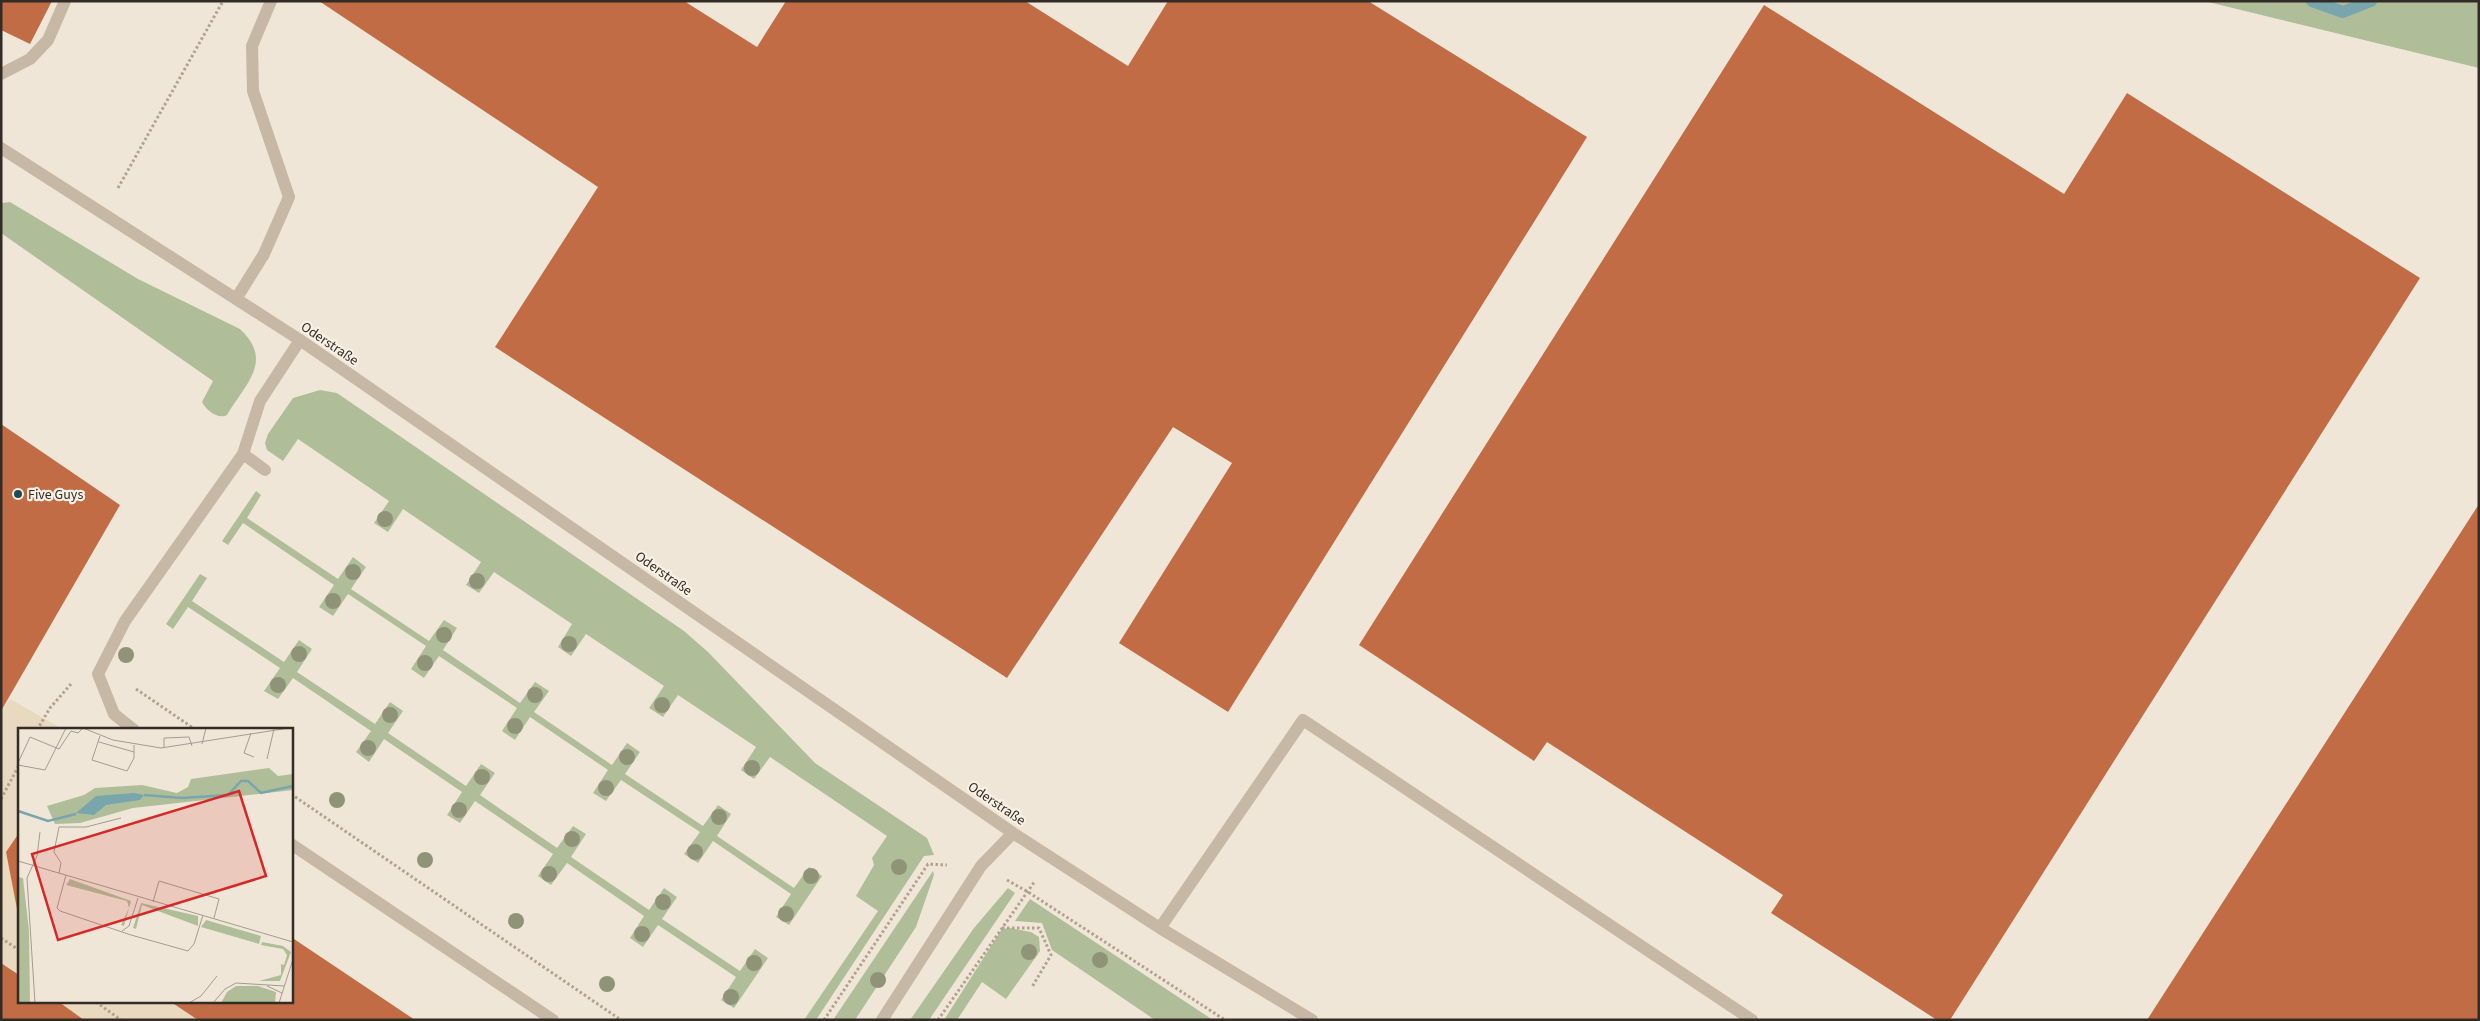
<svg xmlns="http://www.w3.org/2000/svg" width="2480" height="1021" viewBox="0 0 2480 1021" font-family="'Source Sans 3',sans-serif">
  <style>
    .green { fill: #afbe99 }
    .plaza { fill: #e8d9bf }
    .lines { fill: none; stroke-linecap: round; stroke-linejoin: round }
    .stream { stroke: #78a6ac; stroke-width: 12 }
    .building { fill: #c16c44 }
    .path { stroke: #b3a18f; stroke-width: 3; stroke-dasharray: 2.5 2.5; stroke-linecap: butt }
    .minor { stroke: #c7b7a5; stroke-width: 12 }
    .tree { fill: #8f9479 }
    .poi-dot { fill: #1d4b53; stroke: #f8f0e4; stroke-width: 2 }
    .labels { text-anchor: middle; stroke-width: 4.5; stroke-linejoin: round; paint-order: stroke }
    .street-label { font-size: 14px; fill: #332b26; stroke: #f8f0e4 }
    .poi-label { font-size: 14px; fill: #332b26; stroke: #f8f0e4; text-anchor: start }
    .inset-river { fill: none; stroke: #78a6ac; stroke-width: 2.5 }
    .inset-road { fill: none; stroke: #a49b91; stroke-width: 1 }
    .view { fill: #d62828; fill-opacity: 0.15; stroke: #d62828; stroke-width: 2.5 }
    .inset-edge { fill: none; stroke: #332b26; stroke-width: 2.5 }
  </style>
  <rect width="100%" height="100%" fill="#f0e6d8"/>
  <!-- green -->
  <path class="green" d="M2204,1H2479V68Z
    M10,202L138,279L240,329C274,361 246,383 227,415C218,420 206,410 202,402L213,381L1,233V203Z
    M320,390L337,393L684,631L708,652L815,763L927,838L934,855L924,856L816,1020H804L878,911L856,896L874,865L872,858L887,836L770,757L754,779L741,770L756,747L678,695L663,717L649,708L664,686L586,634L571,656L558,647L572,624L494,572L479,593L466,585L481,562L403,509L388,532L374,523L389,501L298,439L283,461L267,450L265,443L268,434L293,398Z
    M256,491L261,495L247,518L338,579L353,557L366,567L351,589L429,641L444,620L457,628L443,650L520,703L535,682L549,691L534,712L612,765L627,743L640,752L625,774L703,826L718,805L731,814L717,836L794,888L809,867L822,876L789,925L776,917L791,894L713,841L698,863L684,854L700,832L621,780L606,801L593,793L608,770L530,717L515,740L502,731L517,708L439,656L424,678L411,669L426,646L348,594L333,616L319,607L334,585L243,523L228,545L222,541Z
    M200,574L207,578L192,601L284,662L299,640L312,649L297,672L375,724L390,702L403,711L388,733L466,786L481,764L495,773L480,795L557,848L573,826L586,834L571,857L649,910L664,888L677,897L662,919L740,971L755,949L768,958L734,1008L721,1000L736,977L658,925L643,947L630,938L644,916L567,863L551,885L538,876L553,854L475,801L460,823L447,815L462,792L384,739L369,762L356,752L371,731L293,678L278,699L264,691L280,668L188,607L173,629L166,624Z
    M933,871L934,875L916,927L855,1020H833Z
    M1008,888L1015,893L929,1020H910L974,928Z
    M1030,899L1213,1020H1155L1052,950L1042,923L1015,921Z
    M1010,928L1031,932L1039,937L1040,951L1006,999L982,982L957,1020H944L1002,929Z"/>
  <!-- plaza -->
  <path class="plaza" d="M10,699L64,730H19V833L6,852L19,917V975L1,963V711Z
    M59,1002H171L198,1020H84Z"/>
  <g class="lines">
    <!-- stream -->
    <path class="stream" d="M2312,1L2343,12L2371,1"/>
  </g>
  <!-- building -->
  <path class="building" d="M1,1H52L30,44L1,30Z
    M319,1H684L757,47L786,1H1025L1128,66L1168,1H1368L1587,137L1228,712L1119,643L1232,463L1173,427L1007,678L495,347L598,187Z
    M1764,5L2064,194L2127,93L2420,278L1950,1020H1937L1771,913L1783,895L1547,742L1534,761L1359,645Z
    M1,424L120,505L1,711Z
    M2479,504V1020H2147Z
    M19,833V914H18L6,852Z
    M291,937L415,1020H198L171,1002H291Z
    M1,963L19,975V1002H59L84,1020H1Z"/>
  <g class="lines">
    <!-- path -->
    <path class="path" d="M118,188L223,1
      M136,689L196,730
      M37,730L50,708L71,684
      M291,794L621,1020
      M1,799L19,765
      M1007,880L1028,892L1225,1020
      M1002,928H1039L1051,955L1032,987
      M1,938L19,950
      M96,1002L121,1020
      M824,1020L928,864L947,865
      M938,1020L1035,881"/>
    <!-- minor -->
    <path class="minor" d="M1,74L30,59L48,40L65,1
      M1,148L300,340L1013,833L1160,928L1312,1020
      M236,299L264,254L289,197L253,91L252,46L271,1
      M243,454L265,470
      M134,730L114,714L98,674L125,621L243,454L260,401L300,340
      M291,844L553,1020
      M1160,928L1303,720L1752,1020
      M882,1020L981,866L1013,833"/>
  </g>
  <!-- trees -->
  <g class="tree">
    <circle cx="385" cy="519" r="8"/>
    <circle cx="353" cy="572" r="8"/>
    <circle cx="477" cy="581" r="8"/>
    <circle cx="333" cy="601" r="8"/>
    <circle cx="444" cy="635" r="8"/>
    <circle cx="569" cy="644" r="8"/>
    <circle cx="299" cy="654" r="8"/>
    <circle cx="126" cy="655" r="8"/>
    <circle cx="425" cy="663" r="8"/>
    <circle cx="278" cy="685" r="8"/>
    <circle cx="535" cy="695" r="8"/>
    <circle cx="662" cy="705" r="8"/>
    <circle cx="390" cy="715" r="8"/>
    <circle cx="515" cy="726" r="8"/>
    <circle cx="368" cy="748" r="8"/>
    <circle cx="627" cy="757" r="8"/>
    <circle cx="752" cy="768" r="8"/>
    <circle cx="482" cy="777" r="8"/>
    <circle cx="606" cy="788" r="8"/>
    <circle cx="337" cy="800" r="8"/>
    <circle cx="459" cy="810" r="8"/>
    <circle cx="719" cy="817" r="8"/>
    <circle cx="572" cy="839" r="8"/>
    <circle cx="695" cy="852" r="8"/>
    <circle cx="425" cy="860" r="8"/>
    <circle cx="899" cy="867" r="8"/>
    <circle cx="549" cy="874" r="8"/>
    <circle cx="811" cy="876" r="8"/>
    <circle cx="663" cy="902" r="8"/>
    <circle cx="786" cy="914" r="8"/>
    <circle cx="516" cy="921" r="8"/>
    <circle cx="642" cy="934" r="8"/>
    <circle cx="1029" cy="952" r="8"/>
    <circle cx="1100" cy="960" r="8"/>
    <circle cx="754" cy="963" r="8"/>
    <circle cx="878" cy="980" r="8"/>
    <circle cx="607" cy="984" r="8"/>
    <circle cx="731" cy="997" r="8"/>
  </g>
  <!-- markers -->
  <circle class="poi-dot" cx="18" cy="494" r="5"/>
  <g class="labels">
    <!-- street labels -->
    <g class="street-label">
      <text transform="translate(330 343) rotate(34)" y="5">Oderstraße</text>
      <text transform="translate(664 573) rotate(35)" y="5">Oderstraße</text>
      <text transform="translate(997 803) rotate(34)" y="5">Oderstraße</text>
    </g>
    <!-- poi labels -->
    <g class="poi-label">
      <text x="28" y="499">Five Guys</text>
    </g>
  </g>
  <!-- overview -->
  <g transform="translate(18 728)">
    <rect width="275" height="275" fill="#f0e6d8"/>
    <path d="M251,40L260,48L275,46V62L115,80L62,95L37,96L29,78L66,67L77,60L124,57L159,65L170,59L173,51ZM0,149L5,150L11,203L12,275H0ZM52,151L113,173L106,198L103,197L111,180L109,173L48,157ZM123,175L180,188V198L124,177L118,201L115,200ZM188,192L243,208L241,216L183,199ZM244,214L265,218L273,224L262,253H241L263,247V236L266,237L269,227L265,221L243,217ZM218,258H240L258,264L257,275H203L209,264Z" fill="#afbe99"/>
    <path d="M116,65L126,67L122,72L88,77L76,87L58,85L78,68Z" fill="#78a6ac"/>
    <path class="inset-river" d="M126,67L164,70L210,67L223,53H230L243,65L275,58M0,83L30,93L58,86"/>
    <path class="inset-road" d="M65,0L95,12L143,20L271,0M233,5L226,25L236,29M82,8L74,32L109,43L116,30V17M81,14L116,24M184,16L188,0M146,20V10L171,9L174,18M249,31L256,1M0,35L12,9L41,21L53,3L60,5L65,0M0,37L27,42L48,0M0,133L275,214M41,145L43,135L36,124L41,99H68L103,90M48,147L39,180L42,183L113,207L170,223L176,216L185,187M135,174L141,153L201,171L196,190M104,203L111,198L120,170M249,258L264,265M17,275L9,150L19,128L22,104M171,275L183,268L199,248M195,275L207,261L218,255L266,258M261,275L275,231"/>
    <path class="view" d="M221,63L248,148L40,212L14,126Z"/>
    <rect width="275" height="275" class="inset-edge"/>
  </g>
  <!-- border -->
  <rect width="2480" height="1021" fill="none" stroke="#332b26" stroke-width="5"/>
</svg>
